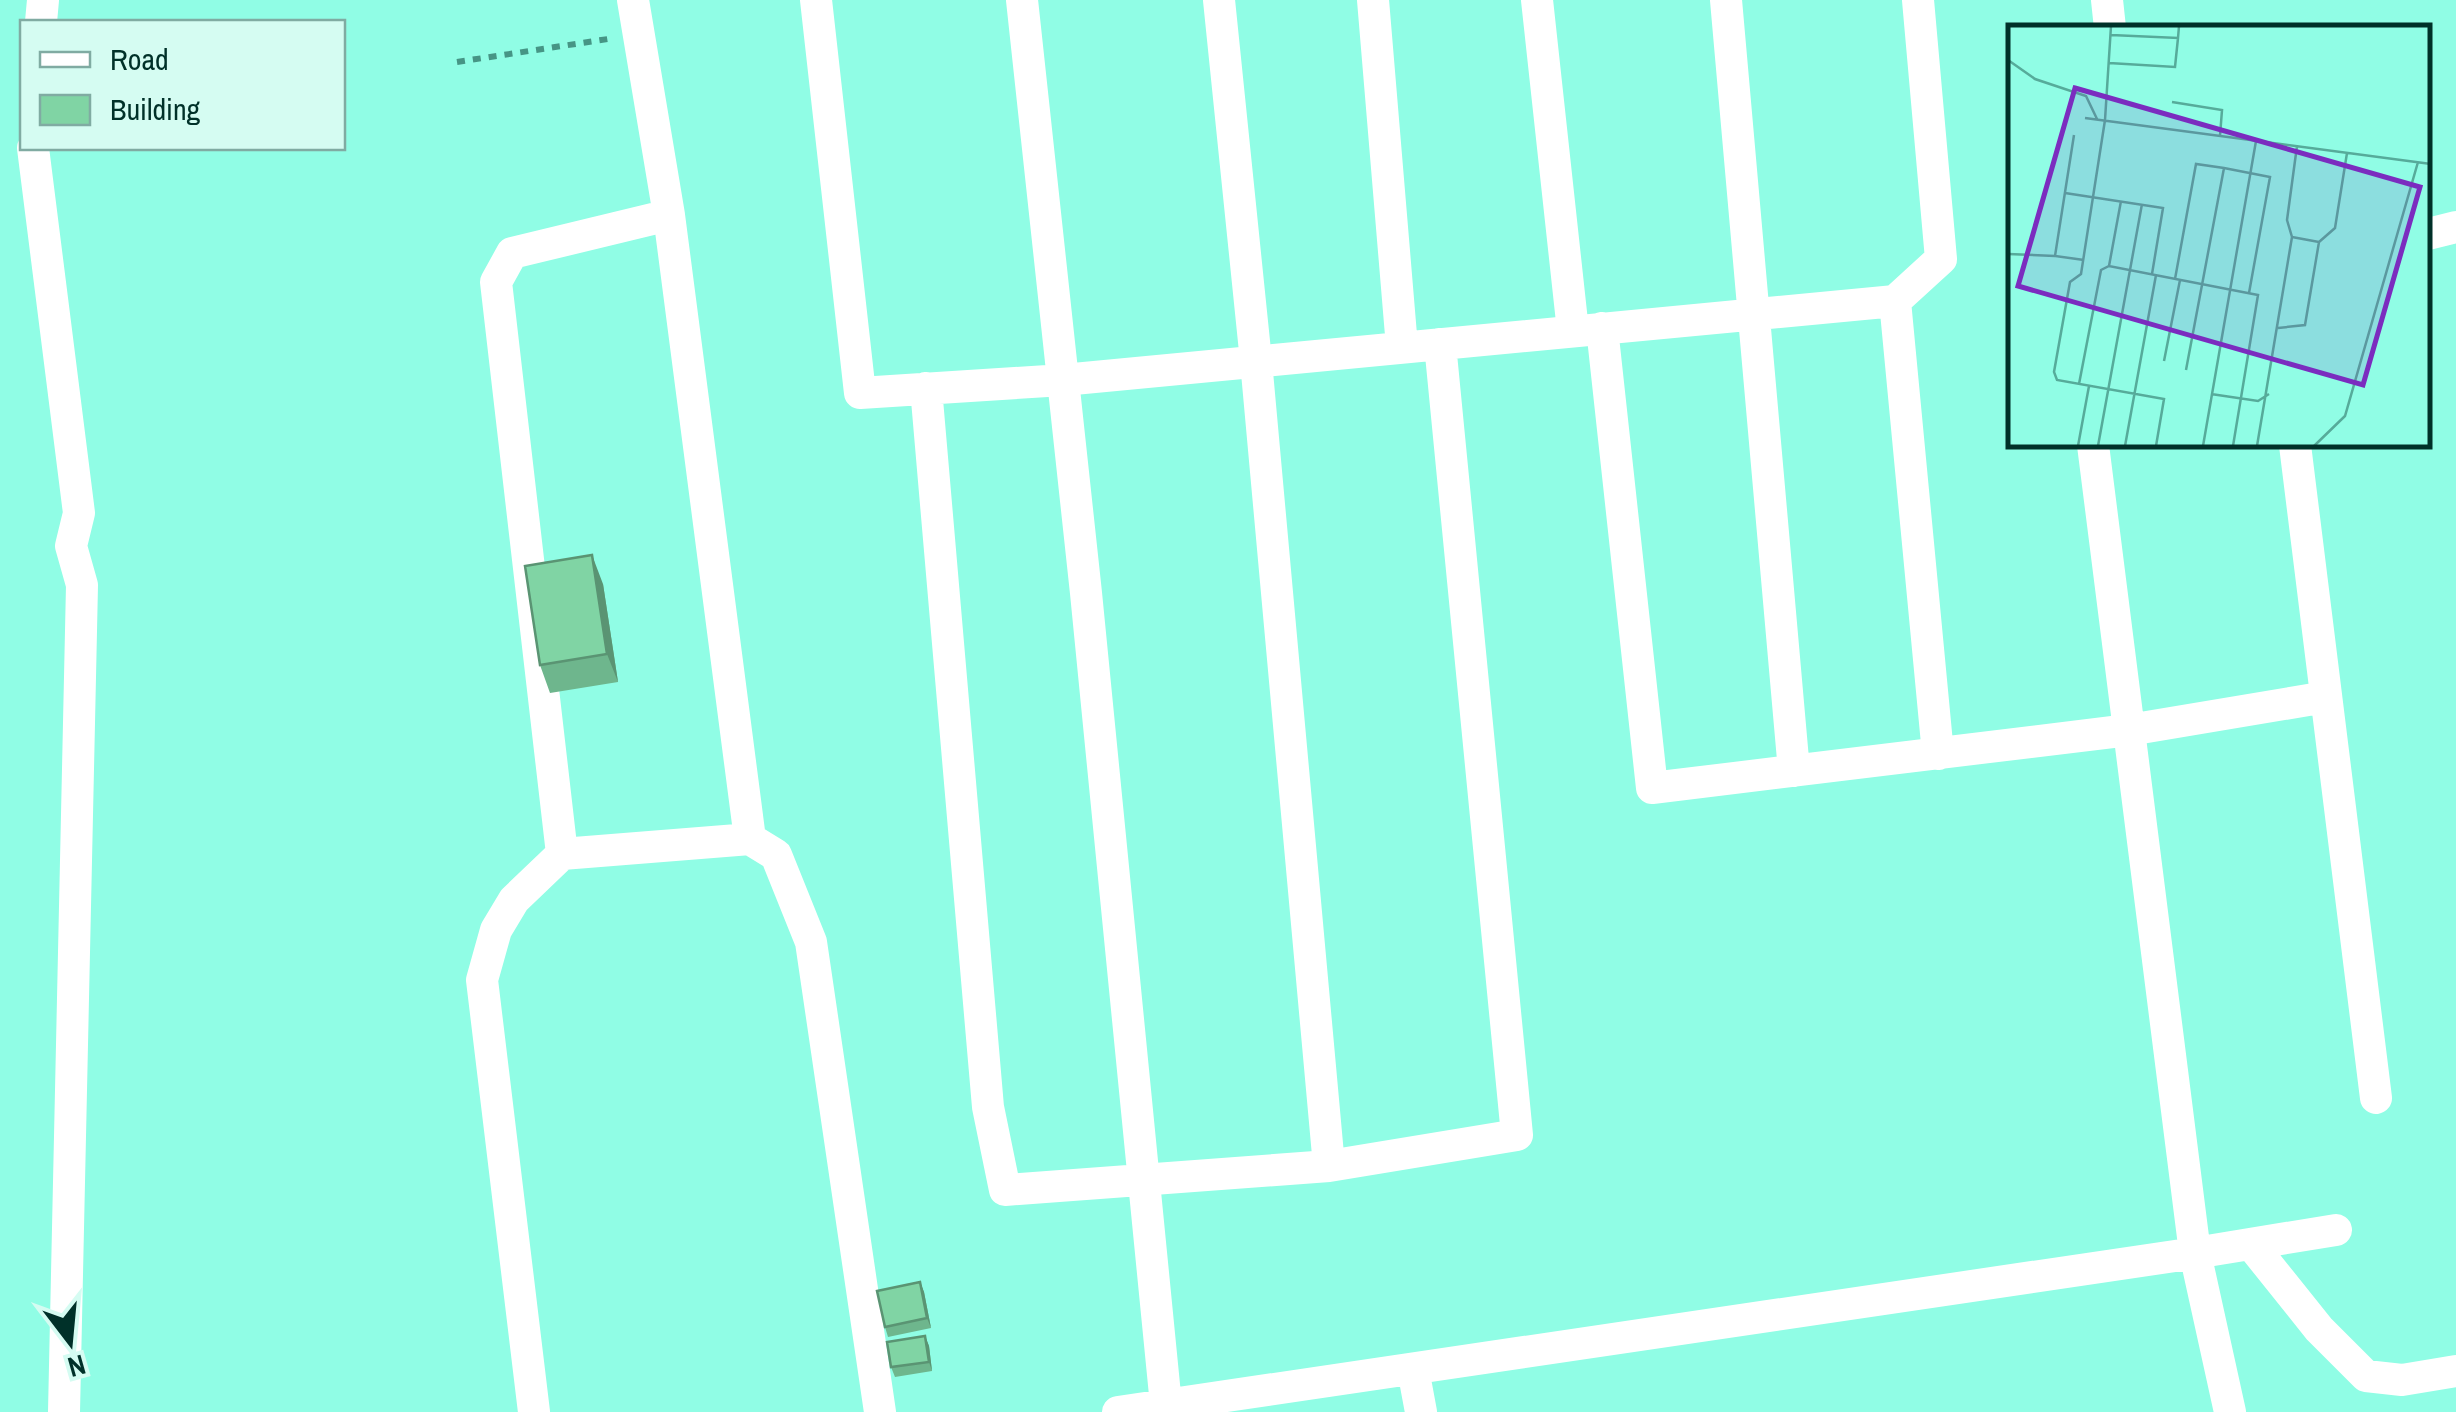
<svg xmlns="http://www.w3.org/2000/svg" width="2456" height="1412" viewBox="0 0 2456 1412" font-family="'Archivo Narrow',sans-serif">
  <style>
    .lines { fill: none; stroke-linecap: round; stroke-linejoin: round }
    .path { stroke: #469585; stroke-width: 6; stroke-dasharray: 8 8; stroke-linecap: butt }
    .street { stroke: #fff; stroke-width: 32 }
    .wall { fill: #6eb68d }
    .shaded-wall { fill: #5a9473 }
    .building { fill: #80d4a4; stroke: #5a9473; stroke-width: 2.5 }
    .inset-road { fill: none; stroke: #56ab9a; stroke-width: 2.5 }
    .view { fill: #7b2cbf; fill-opacity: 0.15; stroke: #7b2cbf; stroke-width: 5 }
    .inset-edge { fill: none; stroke: #003129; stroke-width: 5 }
  </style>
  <rect width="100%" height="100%" fill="#90fde5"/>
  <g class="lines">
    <!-- path -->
    <path class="path" d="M457,62L608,39"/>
    <!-- street -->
    <path class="street" d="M633,0L669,215L750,839
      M816,0L860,393L1063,380L1895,301L1941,259L1918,0
      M1022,0L1086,593L1166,1405
      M1219,0L1256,361L1329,1166
      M1373,0L1402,347
      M1537,0L1573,331
      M1726,0L1794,771
      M2107,0L2110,28
      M41,22L43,0
      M33,148L79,513L71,546L82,585L64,1412
      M669,215L512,253L496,282L562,854L750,839L776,855L811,942L880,1412
      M2428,234L2456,227
      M1895,301L1938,754
      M1602,328L1652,788L2129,730L2326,697
      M926,388L988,1107L1005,1190L1329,1166L1517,1135L1440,344
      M2093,445L2195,1253L2230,1412
      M2295,445L2376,1098
      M2251,1244L2319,1329L2366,1376L2402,1380L2456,1371
      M1413,1369L1421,1412
      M534,1412L482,980L496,930L514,900L562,854
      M1118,1412L2195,1253L2336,1230"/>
  </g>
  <!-- wall -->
  <path class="wall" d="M603,584L618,682L550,693L540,665Z
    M920,1282L924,1292L931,1328L888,1337L885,1327Z
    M925,1336L929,1346L932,1371L895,1377L891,1367Z"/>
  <!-- shaded-wall -->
  <path class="shaded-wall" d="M592,555L603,584L618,682L607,654Z
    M920,1282L924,1292L931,1328L927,1318Z
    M925,1336L929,1346L932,1371L929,1362Z"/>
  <!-- building -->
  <path class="building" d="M592,555L607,654L540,665L525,566Z
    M920,1282L927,1318L885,1327L877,1291Z
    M925,1336L929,1362L891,1367L887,1342Z"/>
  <!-- overview -->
  <g transform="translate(2008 25)">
    <rect width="422" height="422" fill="#90fde5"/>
    <path class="inset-road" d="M103,1L97,95L73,249L62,257L46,347L49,355L156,374L148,421M103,10L170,13L171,1M0,35L27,54L78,71L89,94M101,38L167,42L170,13M164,77L214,85L212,111M77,93L423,139M66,110L47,231L76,235M57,168L155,183L144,249M311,217L327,203L339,128M0,229L47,231M101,241L113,176M167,254L188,139L216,143L262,152L241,268M270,303L297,300L311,217L284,212M156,336L172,255M178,345L216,143M71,359L93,245L101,241L250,270L225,421M203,369L250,376L261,369M70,421L81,361M90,421L134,179M117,421L148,250M195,421L248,116M249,421L284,212L279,195L289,121M306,421L337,391L410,137"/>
    <path class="view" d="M67,63L412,162L355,360L10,261Z"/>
    <rect width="422" height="422" class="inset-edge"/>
  </g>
  <!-- legend -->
  <rect x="20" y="20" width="325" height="130" fill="#d5fcf2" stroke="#80aba2" stroke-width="2.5"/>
  <rect x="40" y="52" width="50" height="15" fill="#ffffff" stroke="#80aba2" stroke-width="2.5"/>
  <text x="110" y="70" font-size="30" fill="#003129">Road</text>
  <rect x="40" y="95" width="50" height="30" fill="#80d4a4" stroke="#80aba2" stroke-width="2.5"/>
  <text x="110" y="120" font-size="30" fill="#003129">Building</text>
  <!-- north arrow -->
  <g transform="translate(70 1342) rotate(164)" stroke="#d5fcf2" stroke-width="8" paint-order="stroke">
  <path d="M0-8L18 38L0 25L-18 38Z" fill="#003129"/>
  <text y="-15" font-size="28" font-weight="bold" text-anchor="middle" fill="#003129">N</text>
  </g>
</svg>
